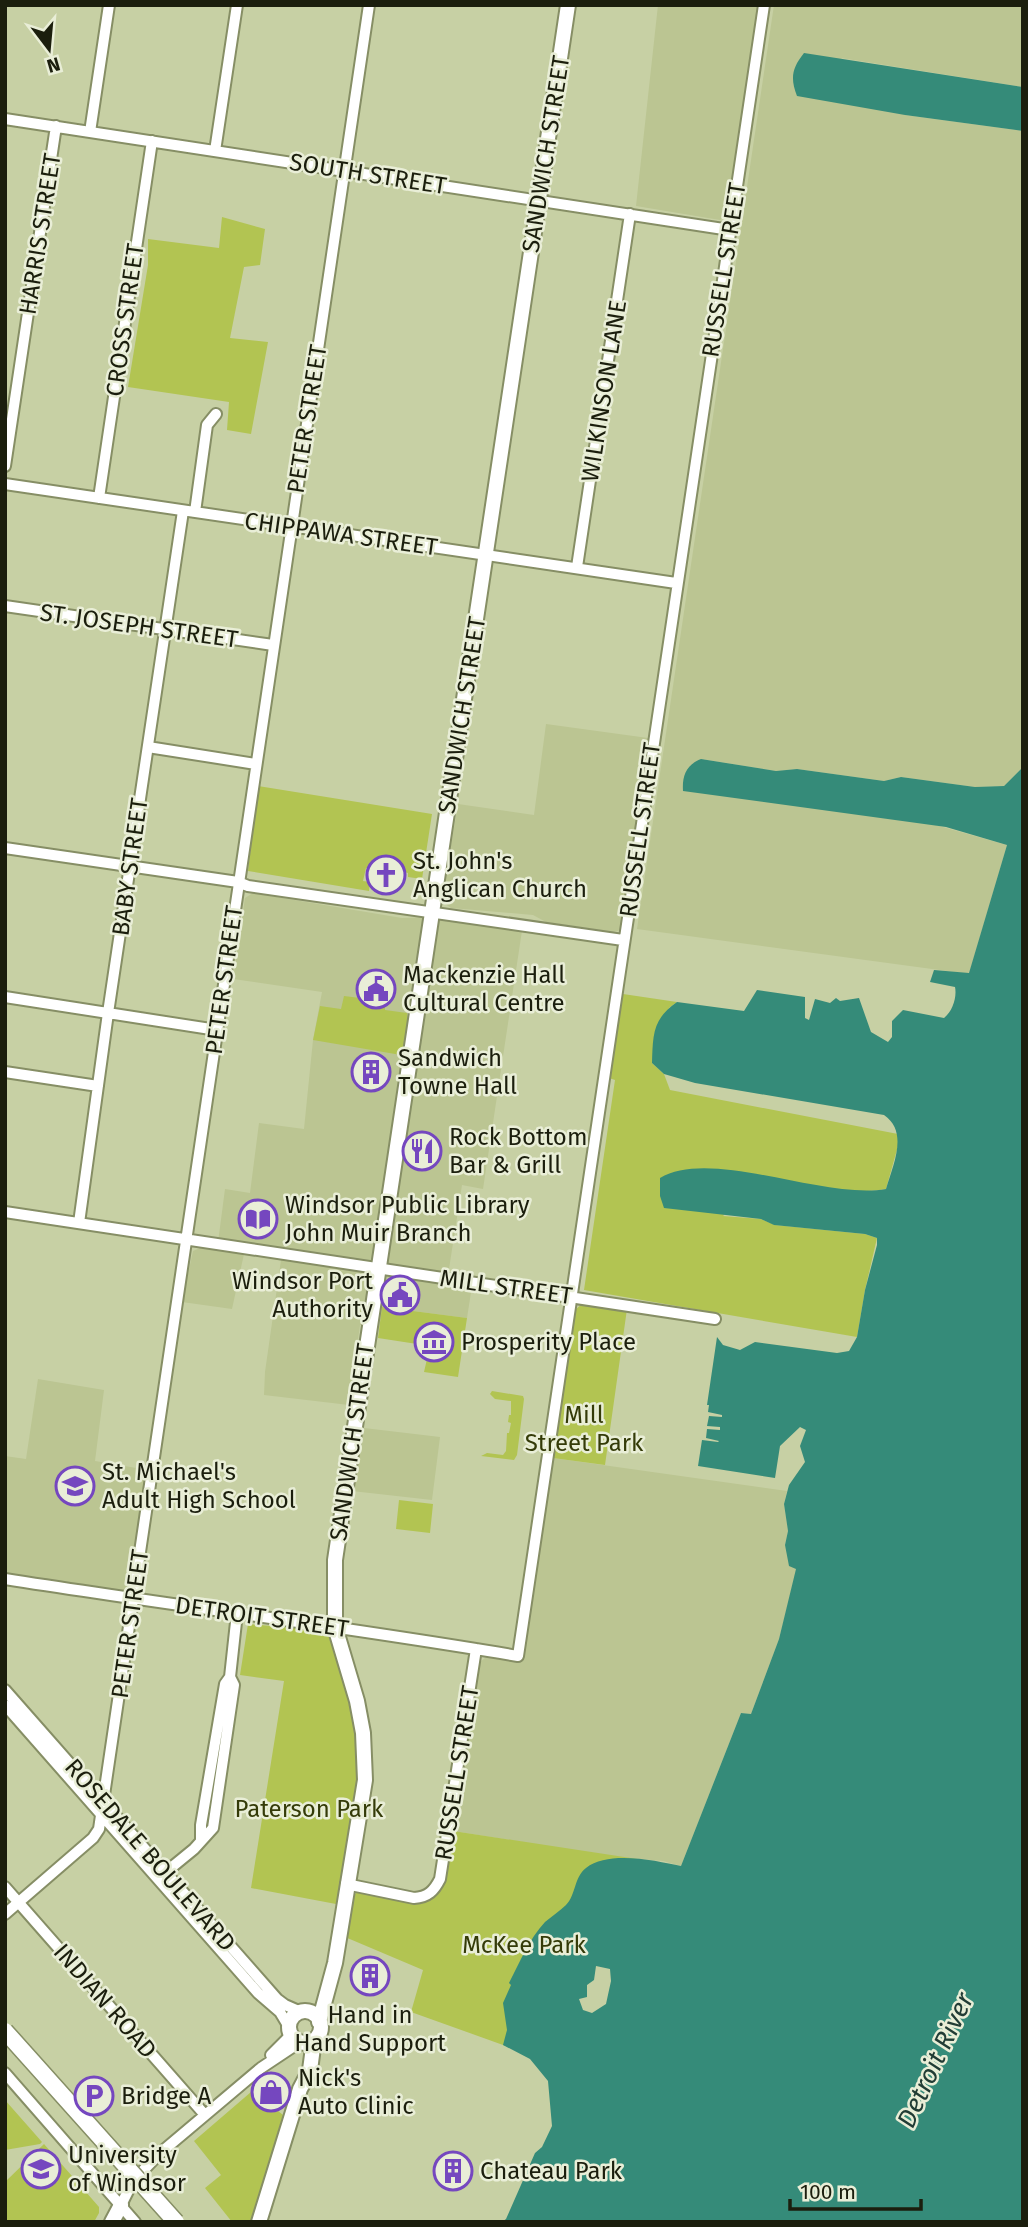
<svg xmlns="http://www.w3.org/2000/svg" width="1028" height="2227" viewBox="0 0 1028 2227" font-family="'Fira Sans',sans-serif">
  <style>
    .built { fill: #bbc592 }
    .green { fill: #b2c452 }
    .water { fill: #358b79 }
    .pier { fill: #c7d0a4 }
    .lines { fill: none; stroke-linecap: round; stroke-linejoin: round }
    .minor-casing { stroke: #868e65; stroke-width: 14 }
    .major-casing { stroke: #868e65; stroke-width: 18 }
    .minor { stroke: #fff; stroke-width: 10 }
    .major { stroke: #fff; stroke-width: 14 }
    .highway-bridge-casing { stroke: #868e65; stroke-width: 19; stroke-linecap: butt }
    .highway-bridge { stroke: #fff; stroke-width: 16 }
    .labels { text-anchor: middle; stroke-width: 5; stroke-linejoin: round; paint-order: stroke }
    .street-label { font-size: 24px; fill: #1b1e0d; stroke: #e9eed7 }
    .poi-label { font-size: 24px; fill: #1b1e0d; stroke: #e9eed7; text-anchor: start }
    .park-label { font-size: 24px; fill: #343b08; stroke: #e9eed7 }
    .water-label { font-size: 26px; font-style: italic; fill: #213c35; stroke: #e9eed7 }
  </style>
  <rect width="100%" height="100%" fill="#c7d0a4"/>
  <!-- built -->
  <path class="built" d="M658,5H759L726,214L720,220L636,206Z
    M774,5H1023V87L841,58L905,115L1023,131V767L1004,786L975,787L901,777L884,781L797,769L776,771L701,759L1007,845L969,974L637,929Z
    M546,724L648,738L622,930L613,932L546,922L533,915L451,908L444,903L442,899L458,804L534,815Z
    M253,893L402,918L446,917L523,924L483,1189L462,1185L447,1282L472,1286L467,1318L382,1307L379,1327L360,1325L349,1405L264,1395L265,1372L281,1260L244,1254L232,1309L182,1302L193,1251L200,1248L217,1250L225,1189L250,1193L259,1123L304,1129L313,1040L322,992L233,979L245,898Z
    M38,1379L104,1390L95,1461L148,1470L130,1586L122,1591L5,1574V1456L26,1459Z
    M364,1428L440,1437L432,1500L352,1491Z
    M553,1458L787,1491L784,1504L788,1531L785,1545L797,1568L779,1639L751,1714L741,1713L681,1866L663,1861L618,1857L453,1831L479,1663L485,1658L495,1656L524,1660Z"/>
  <!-- green -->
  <path class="green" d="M222,217L265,229L260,265L244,267L230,338L268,342L251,434L227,430L229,402L128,387L148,265V239L219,248Z
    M258,786L432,814L422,879L408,877V873L396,870V865L376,861L372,869L366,868L363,881L370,882L369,891L248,871Z
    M623,994L677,1002L669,1008L652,1063L664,1074L670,1090L898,1134V1146L886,1189C846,1196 805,1184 765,1176L723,1216L761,1219L775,1225L865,1234L877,1238L865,1290L857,1337L584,1290L615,1080L609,1078Z
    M344,996L376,1000V1004L385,1005V1010L407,1013C409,1028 406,1041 401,1055L313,1040L320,1006L341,1009Z
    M583,1303L627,1309L605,1465L553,1458L575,1310Z
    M382,1307L467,1318L458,1377L424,1372L430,1346L378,1338Z
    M492,1391L523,1396L524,1399L517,1455L514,1460L481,1456L487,1453L503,1455L506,1451L507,1433H509L511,1423L508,1422L509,1415H511V1401L495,1399L490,1394Z
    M399,1500L433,1504L430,1533L396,1529Z
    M248,1624L318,1630L327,1632L331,1637C338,1669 352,1699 356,1732C363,1789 348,1848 336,1904L251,1888L284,1681L240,1675Z
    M453,1831L657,1862L559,2065L411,2012L423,1970L345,1937L353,1895L358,1892C370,1892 383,1896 396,1898C454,1910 445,1877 453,1831Z
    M251,2092L262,2105L266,2101L283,2115L251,2222H232L205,2188L221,2175L194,2141Z
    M5,2100L42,2142L40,2144L5,2150Z
    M44,2144L99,2207V2213L94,2222H5L7,2214L5,2211V2182Z"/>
  <!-- water -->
  <path class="water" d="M804,53L1023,87V131L905,115L797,96C790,78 792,68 804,53Z
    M701,759L776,771L797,769L884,781L901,777L975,787L1004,786L1023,767V2222H502L506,2219L535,2153L542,2147L552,2126L548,2081L530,2059L503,2045L507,2030L503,2003L511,1985L509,1983C520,1962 529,1939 545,1922C552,1916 560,1911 566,1905C576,1895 574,1877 586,1868C609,1850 656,1861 681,1866L741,1713L751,1714L779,1639L796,1569L789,1566L785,1545L788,1531L784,1504L789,1485L805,1462L800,1446L806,1430L800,1427L780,1446L775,1478L698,1466L702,1440L718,1442L719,1441L706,1438L707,1429L720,1430V1427L707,1426L709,1416L722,1417V1415L708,1412L709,1405H707L717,1337L723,1345L740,1350L755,1342L837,1353L849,1351L857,1337L865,1290L877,1245V1238L865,1234L774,1225L761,1219L664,1208L660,1196V1178C711,1147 823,1200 886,1189C893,1165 909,1132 884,1115L695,1083L664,1074L652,1063C653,1036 652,1019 677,1002L744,1011L757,990L805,997V1018L809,1020L815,999L830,1003L836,998L840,1001L859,998L871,1032L888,1042L892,1037V1021L903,1010L944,1018C953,1011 957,997 955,987L930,982L934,970L969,973L1007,845L946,827L683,791C682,776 686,765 701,759Z"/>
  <!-- pier -->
  <path class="pier" d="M596,1966L610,1969L611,1981L606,2004L592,2013L583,2010L579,1999L587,1997V1985L594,1980Z"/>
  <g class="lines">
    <defs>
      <path id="minor" d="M5,119L730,230
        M90,132L109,5
        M215,151L237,5
        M5,466L56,126
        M5,484L676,583
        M99,498L152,141
        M195,512L207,425L216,414
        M577,567L630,214
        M5,606L273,645
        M148,747L256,764
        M5,848L238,882L248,886L623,940
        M5,997L217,1030
        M5,1072L98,1086
        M5,1212L715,1319
        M79,1223L108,1013L183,511
        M5,1579C176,1606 348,1627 518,1656L764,5
        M5,1690L277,1999L285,2005L301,2012
        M5,1705L258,1993L280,2012L289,2027
        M201,1839V1825L225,1684L230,1677L237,1613
        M161,1876L194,1849L213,1828L234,1685L230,1677
        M346,1884L414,1898C428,1897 434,1891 440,1879L476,1649
        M5,1887L205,2115
        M5,1914L93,1838L99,1829L369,5
        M271,2055L291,2035
        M5,2073L135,2222
        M121,2205L133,2181L159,2154L261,2068L300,2042"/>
      <path id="major" d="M289 2027a16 16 0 1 1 32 0a16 16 0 1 1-32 0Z
        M319,2022L335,1963L365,1780L363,1733L357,1701L335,1627V1560L568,5
        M112,2222L121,2205
        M259,2222L300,2089L310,2070L314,2040"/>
    </defs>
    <!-- minor casing -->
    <use href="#minor" class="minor-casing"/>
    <!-- major casing -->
    <use href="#major" class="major-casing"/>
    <!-- minor -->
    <use href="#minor" class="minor"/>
    <!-- major -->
    <use href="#major" class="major"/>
    <defs>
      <path id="highway-bridge" d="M5,2031L176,2222"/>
    </defs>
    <!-- highway-bridge casing -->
    <use href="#highway-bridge" class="highway-bridge-casing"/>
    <!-- highway-bridge -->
    <use href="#highway-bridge" class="highway-bridge"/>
  </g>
  <!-- icons -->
  <defs>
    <symbol id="church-ring" viewBox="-11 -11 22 22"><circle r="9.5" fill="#e9eed7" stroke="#7547bf" stroke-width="1.5"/><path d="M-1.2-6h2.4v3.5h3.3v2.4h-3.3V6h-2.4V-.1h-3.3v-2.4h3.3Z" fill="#7547bf"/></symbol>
    <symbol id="civic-ring" viewBox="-11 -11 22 22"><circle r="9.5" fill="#e9eed7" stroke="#7547bf" stroke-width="1.5"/><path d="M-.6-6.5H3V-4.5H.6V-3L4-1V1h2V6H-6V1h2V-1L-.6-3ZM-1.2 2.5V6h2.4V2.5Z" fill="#7547bf"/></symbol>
    <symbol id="building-ring" viewBox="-11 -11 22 22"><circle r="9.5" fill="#e9eed7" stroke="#7547bf" stroke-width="1.5"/><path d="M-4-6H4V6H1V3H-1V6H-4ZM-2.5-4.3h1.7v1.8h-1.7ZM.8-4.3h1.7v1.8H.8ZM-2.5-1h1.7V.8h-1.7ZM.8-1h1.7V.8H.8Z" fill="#7547bf"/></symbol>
    <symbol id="restaurant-ring" viewBox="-11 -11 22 22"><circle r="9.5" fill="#e9eed7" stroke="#7547bf" stroke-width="1.5"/><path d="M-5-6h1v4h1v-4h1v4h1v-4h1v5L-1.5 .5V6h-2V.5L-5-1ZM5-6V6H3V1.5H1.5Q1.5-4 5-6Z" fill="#7547bf"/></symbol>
    <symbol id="library-ring" viewBox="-11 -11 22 22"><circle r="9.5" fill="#e9eed7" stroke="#7547bf" stroke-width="1.5"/><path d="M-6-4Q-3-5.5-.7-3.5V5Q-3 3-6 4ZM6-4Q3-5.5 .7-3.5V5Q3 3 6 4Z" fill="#7547bf"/></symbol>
    <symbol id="museum-ring" viewBox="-11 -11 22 22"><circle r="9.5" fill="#e9eed7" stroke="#7547bf" stroke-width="1.5"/><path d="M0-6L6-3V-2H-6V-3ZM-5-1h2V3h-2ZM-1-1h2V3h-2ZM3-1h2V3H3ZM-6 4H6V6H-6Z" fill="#7547bf"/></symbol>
    <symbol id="school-ring" viewBox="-11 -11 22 22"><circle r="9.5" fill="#e9eed7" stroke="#7547bf" stroke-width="1.5"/><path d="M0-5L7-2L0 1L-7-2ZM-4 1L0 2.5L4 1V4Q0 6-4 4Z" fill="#7547bf"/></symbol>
    <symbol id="shop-ring" viewBox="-11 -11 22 22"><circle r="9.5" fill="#e9eed7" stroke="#7547bf" stroke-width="1.5"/><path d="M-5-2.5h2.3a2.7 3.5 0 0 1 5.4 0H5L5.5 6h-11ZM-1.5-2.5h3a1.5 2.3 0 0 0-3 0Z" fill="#7547bf"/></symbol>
    <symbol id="parking-ring" viewBox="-11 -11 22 22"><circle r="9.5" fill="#e9eed7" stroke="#7547bf" stroke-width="1.5"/><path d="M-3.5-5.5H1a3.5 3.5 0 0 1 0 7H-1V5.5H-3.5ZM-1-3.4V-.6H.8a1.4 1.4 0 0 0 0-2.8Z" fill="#7547bf"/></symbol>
    <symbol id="university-ring" viewBox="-11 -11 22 22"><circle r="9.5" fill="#e9eed7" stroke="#7547bf" stroke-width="1.5"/><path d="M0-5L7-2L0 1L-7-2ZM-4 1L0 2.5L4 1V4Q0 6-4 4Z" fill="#7547bf"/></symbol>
  </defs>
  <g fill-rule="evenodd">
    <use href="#church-ring" x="364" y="853" width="44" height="44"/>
    <use href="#civic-ring" x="354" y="967" width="44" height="44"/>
    <use href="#building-ring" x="349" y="1050" width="44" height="44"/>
    <use href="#restaurant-ring" x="400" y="1129" width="44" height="44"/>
    <use href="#library-ring" x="236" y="1197" width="44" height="44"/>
    <use href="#civic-ring" x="378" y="1273" width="44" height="44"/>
    <use href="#museum-ring" x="412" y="1320" width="44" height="44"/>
    <use href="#school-ring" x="53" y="1464" width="44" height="44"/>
    <use href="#building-ring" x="348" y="1954" width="44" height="44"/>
    <use href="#shop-ring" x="249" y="2070" width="44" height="44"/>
    <use href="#parking-ring" x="72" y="2074" width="44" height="44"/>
    <use href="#university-ring" x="19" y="2147" width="44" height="44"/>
    <use href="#building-ring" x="431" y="2149" width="44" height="44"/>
  </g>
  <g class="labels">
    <!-- street labels -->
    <g class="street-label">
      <text transform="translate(546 154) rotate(-81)" y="8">SANDWICH STREET</text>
      <text transform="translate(368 174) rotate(9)" y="8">SOUTH STREET</text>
      <text transform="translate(40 234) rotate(-81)" y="8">HARRIS STREET</text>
      <text transform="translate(724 270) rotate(-81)" y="8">RUSSELL STREET</text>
      <text transform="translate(125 320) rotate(-82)" y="8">CROSS STREET</text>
      <text transform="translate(604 391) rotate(-81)" y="8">WILKINSON LANE</text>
      <text transform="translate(307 419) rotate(-81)" y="8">PETER STREET</text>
      <text transform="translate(341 534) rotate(8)" y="8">CHIPPAWA STREET</text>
      <text transform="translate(139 626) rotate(8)" y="8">ST. JOSEPH STREET</text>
      <text transform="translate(462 715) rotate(-81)" y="8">SANDWICH STREET</text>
      <text transform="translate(640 830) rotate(-82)" y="8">RUSSELL STREET</text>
      <text transform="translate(130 867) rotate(-82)" y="8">BABY STREET</text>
      <text transform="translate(224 980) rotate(-82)" y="8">PETER STREET</text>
      <text transform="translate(506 1287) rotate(8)" y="8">MILL STREET</text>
      <text transform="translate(352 1442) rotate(-82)" y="8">SANDWICH STREET</text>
      <text transform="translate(262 1617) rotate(8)" y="8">DETROIT STREET</text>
      <text transform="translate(130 1624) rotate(-82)" y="8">PETER STREET</text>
      <text transform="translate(457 1773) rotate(-81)" y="8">RUSSELL STREET</text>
      <text transform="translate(150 1855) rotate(49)" y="8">ROSEDALE BOULEVARD</text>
      <text transform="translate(105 2001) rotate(49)" y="8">INDIAN ROAD</text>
    </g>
    <!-- poi labels -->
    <g class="poi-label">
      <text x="413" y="869">St. John's<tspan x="413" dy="28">Anglican Church</tspan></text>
      <text x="403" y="983">Mackenzie Hall<tspan x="403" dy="28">Cultural Centre</tspan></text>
      <text x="398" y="1066">Sandwich<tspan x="398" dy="28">Towne Hall</tspan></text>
      <text x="449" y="1145">Rock Bottom<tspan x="449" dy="28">Bar &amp; Grill</tspan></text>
      <text x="285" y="1213">Windsor Public Library<tspan x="285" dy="28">John Muir Branch</tspan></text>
      <text x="373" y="1289" text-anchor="end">Windsor Port<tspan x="373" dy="28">Authority</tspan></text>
      <text x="461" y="1350">Prosperity Place</text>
      <text x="102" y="1480">St. Michael's<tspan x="102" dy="28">Adult High School</tspan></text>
      <text x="370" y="2023" text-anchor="middle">Hand in<tspan x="370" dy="28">Hand Support</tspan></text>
      <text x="298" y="2086">Nick's<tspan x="298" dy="28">Auto Clinic</tspan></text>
      <text x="121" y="2104">Bridge A</text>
      <text x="68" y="2163">University<tspan x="68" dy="28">of Windsor</tspan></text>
      <text x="480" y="2179">Chateau Park</text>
    </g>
    <!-- park labels -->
    <g class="park-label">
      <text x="584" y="1423">Mill<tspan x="584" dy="28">Street Park</tspan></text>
      <text x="309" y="1817">Paterson Park</text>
      <text x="524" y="1953">McKee Park</text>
    </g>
    <!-- water labels -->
    <g class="water-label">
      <text transform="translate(935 2060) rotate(-65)" y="9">Detroit River</text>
    </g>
  </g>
  <!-- border -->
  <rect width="1028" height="2227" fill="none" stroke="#1b1e0d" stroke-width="14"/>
  <!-- north arrow -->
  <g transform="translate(49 49) rotate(164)" stroke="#e9eed7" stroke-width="5" paint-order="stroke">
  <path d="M0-5L12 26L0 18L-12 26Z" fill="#1b1e0d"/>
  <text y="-10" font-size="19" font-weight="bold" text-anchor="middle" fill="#1b1e0d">N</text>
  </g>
  <!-- scale -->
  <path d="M790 2199v10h131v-10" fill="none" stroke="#1b1e0d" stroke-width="3.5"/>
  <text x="800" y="2199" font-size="21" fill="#1b1e0d" stroke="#e9eed7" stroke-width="5" paint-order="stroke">100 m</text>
</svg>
